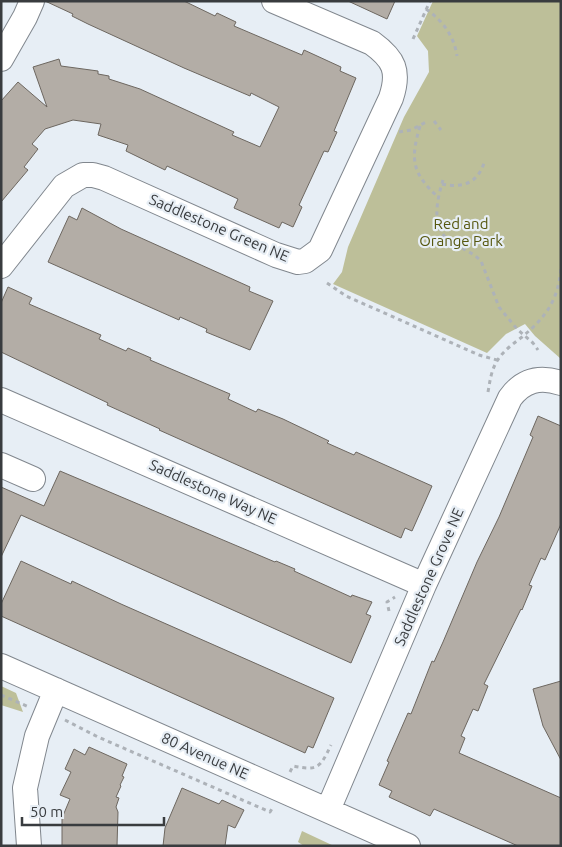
<svg xmlns="http://www.w3.org/2000/svg" width="562" height="847" viewBox="0 0 562 847" font-family="Ubuntu,sans-serif">
  <style>
    .green { fill: #bdbf99 }
    .building { fill: #b3ada6; stroke: #6d6760 }
    .lines { fill: none; stroke-linecap: round; stroke-linejoin: round }
    .minor-casing { stroke: #81878e; stroke-width: 26 }
    .path { stroke: #adb2b8; stroke-width: 3; stroke-dasharray: 4 4; stroke-linecap: butt }
    .minor { stroke: #fff; stroke-width: 24 }
    .labels { text-anchor: middle; stroke-width: 4.5; stroke-linejoin: round; paint-order: stroke }
    .park-label { font-size: 15px; fill: #56570e; stroke: #e7eef5 }
    .street-label { font-size: 15px; fill: #393c3f; stroke: #e7eef5 }
  </style>
  <rect width="100%" height="100%" fill="#e7eef5"/>
  <!-- green -->
  <path class="green" d="M433,1H561V359L535,336L525,324L506,334L487,353L333,284L342,272L348,247L404,117L429,72L428,51L417,36Z
    M1,686L16,693L23,712L1,705Z
    M302,831L334,846H304L298,842Z"/>
  <!-- building -->
  <path class="building" d="M45,1H184L215,16L217,13L236,22L234,26L302,55L304,50L341,67L340,71L356,78L334,131L337,132L328,152L324,151L299,205L302,207L293,227L282,222L279,228L234,208L238,199L167,166L165,170L126,151L128,145L98,135L101,124L73,120L45,129L32,144L38,149L24,167L28,170L1,202V101L18,82L47,107L33,67L59,59L61,66L98,71V74L109,76V79L140,89L234,132L232,135L260,147L279,107L251,93L250,96L184,68L88,24L72,16L73,14Z
    M348,1H395L387,19Z
    M82,208L121,229L250,287L249,291L273,301L250,350L206,332L207,329L180,317L179,320L48,262L69,216L77,220Z
    M8,287L32,298L29,304L101,335L99,339L126,351L128,348L151,358L150,360L230,394L228,399L256,412L258,409L283,419L329,441L327,443L354,455L356,452L432,486L412,531L405,528L401,538L159,430L160,429L107,405L108,403L1,352V303Z
    M538,416L561,426V524L545,560L541,558L529,585L532,586L522,610L521,609L484,684L488,686L478,711L473,709L461,736L465,738L459,753L561,798V846H518L434,809L430,816L389,797L392,791L379,785L389,762L387,761L408,713L411,714L432,661L434,662L443,642L477,562L499,517L533,437L530,435Z
    M60,471L275,562L276,561L295,569L294,571L351,597L352,595L372,602L366,614L371,616L351,663L21,515L1,557V487L44,506Z
    M21,561L71,584L72,581L121,604L334,698L313,748L308,746L305,753L1,616V604Z
    M561,681V760L543,726L533,689Z
    M89,747L127,764L122,776L124,777L120,785L121,786L116,797L119,798L116,807L118,812L117,846H62V818L70,799L60,795L71,772L65,769L74,749L85,755Z
    M182,788L219,804L222,800L244,810L235,828L228,825L225,846H163L165,828Z"/>
  <g class="lines">
    <defs>
      <path id="minor" d="M1,59L25,17L32,1
        M1,266L64,186L83,175H93L104,178L276,255L298,262L305,261L320,250L391,98C400,71 394,59 372,43L274,1
        M1,400L424,585
        M1,465L33,479
        M1,666L408,846
        M328,810L424,585L510,398C523,380 540,376 561,383
        M29,846L25,788L37,736L56,690"/>
    </defs>
    <!-- minor casing -->
    <use href="#minor" class="minor-casing"/>
    <!-- path -->
    <path class="path" d="M426,9C443,21 454,36 457,56
      M413,39L430,1
      M434,121L441,130
      M420,126C410,160 412,173 438,197
      M399,132L411,130L428,121
      M443,180C437,200 430,228 451,242C461,248 472,252 481,261L499,307L517,329L533,343L538,350
      M442,184C462,188 477,184 484,163
      M327,283L346,296L479,355L497,360
      M488,392C490,381 491,371 497,361C503,351 513,344 522,337C547,316 558,300 561,268
      M389,611L387,602L395,597
      M1,695L29,707
      M65,720L98,737L270,812L273,807
      M290,772L293,766C318,771 320,768 331,745"/>
    <!-- minor -->
    <use href="#minor" class="minor"/>
  </g>
  <g class="labels">
    <!-- park labels -->
    <g class="park-label">
      <text x="461" y="229">Red and<tspan x="461" dy="17">Orange Park</tspan></text>
    </g>
    <!-- street labels -->
    <g class="street-label">
      <text transform="translate(219 228) rotate(23)" y="5">Saddlestone Green NE</text>
      <text transform="translate(213 492) rotate(24)" y="5">Saddlestone Way NE</text>
      <text transform="translate(429 577) rotate(-66)" y="5">Saddlestone Grove NE</text>
      <text transform="translate(205 756) rotate(24)" y="5">80 Avenue NE</text>
    </g>
  </g>
  <!-- border -->
  <rect width="562" height="847" fill="none" stroke="#393c3f" stroke-width="5"/>
  <!-- scale -->
  <path d="M22 817v8h142v-8" fill="none" stroke="#393c3f" stroke-width="2.5"/>
  <text x="30" y="817" font-size="15" fill="#393c3f" stroke="#e7eef5" stroke-width="4" paint-order="stroke">50 m</text>
</svg>
